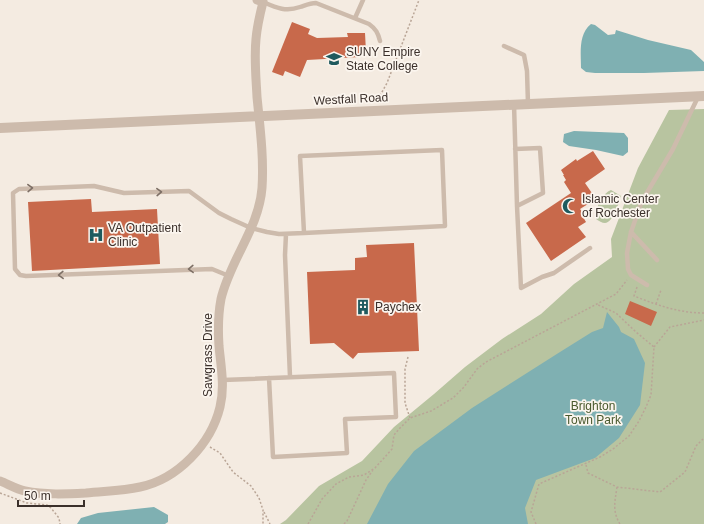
<svg xmlns="http://www.w3.org/2000/svg" width="704" height="524" viewBox="0 0 704 524" font-family="Arial,sans-serif">
  <style>
    .green { fill: #b8c4a0 }
    .water { fill: #7fb0b2 }
    .building { fill: #c8694b }
    .lines { fill: none; stroke-linecap: round; stroke-linejoin: round }
    .path { stroke: #b9a596; stroke-width: 1.5; stroke-dasharray: 2 2; stroke-linecap: butt }
    .service { stroke: #cdbbac; stroke-width: 4.5 }
    .minor { stroke: #cdbbac; stroke-width: 9 }
    .tertiary { stroke: #cdbbac; stroke-width: 10 }
    .oneway { stroke: #7d6f65 }
    .labels { text-anchor: middle; stroke-width: 3.5; stroke-linejoin: round; paint-order: stroke }
    .poi-label { font-size: 12px; fill: #3b302b; stroke: #fbf5ee; text-anchor: start }
    .street-label { font-size: 12px; fill: #3b302b; stroke: #fbf5ee }
    .park-label { font-size: 12px; fill: #4a5a2e; stroke: #fbf5ee }
  </style>
  <rect width="100%" height="100%" fill="#f4ebe1"/>
  <!-- green -->
  <path class="green" d="M704,109V524H280L286,520L319,486L362,461L394,427L434,394L465,367L502,339L541,314L574,284L612,257L611,239L638,168L669,110Z
    M611,190L621,196C619,202 613,223 605,223C602,223 599,221 596,219C594,211 602,193 611,190Z"/>
  <!-- water -->
  <path class="water" d="M591,24L595,25L608,35L615,34L616,30L648,40L691,50L704,62V71L644,73H595L586,72L581,68C581,54 578,34 591,24Z
    M574,131L624,133L628,138V152L623,156L596,150L569,146L563,142L564,134Z
    M607,312L619,327L621,332L634,339L645,363L640,405L619,438L595,458L536,480L525,508L528,524H367L388,484L414,451L472,408L560,352L592,332L603,328Z
    M154,507L168,515V522L165,524H77L81,518L98,513Z"/>
  <!-- building -->
  <path class="building" d="M292,22L310,29L308,34L317,38L348,37L347,33H365L366,52H360V57L307,60L300,77L285,71L283,76L272,72Z
    M593,151L605,169L585,183L596,199L580,209L585,216L583,217L586,222L578,227L586,237L551,261L526,223L571,193L564,182L566,180L563,175H564L561,170L576,159L577,161Z
    M91,199L92,212L157,209L160,264L32,271L28,202Z
    M414,243L419,351L358,353L353,359L334,343L310,344L307,272L355,270V258L367,257L366,245Z
    M630,301L657,312L651,326L625,314Z"/>
  <g class="lines">
    <!-- path -->
    <path class="path" d="M378,99L387,83L419,0
      M637,287L634,296C657,305 679,313 704,313
      M656,304L661,290
      M654,347L670,327L704,320
      M408,357L405,369V403L410,418
      M210,447L220,453L233,472L251,486L259,498L263,510V524
      M586,465L588,473L617,487L660,492L685,472L696,446L704,438
      M617,487C615,501 612,511 620,524
      M0,493L27,503L47,505L51,508L59,518L60,524
      M264,512L270,524
      M308,524L322,499L336,484L349,477L364,475L375,468L392,449L394,435L400,428L410,418L431,411L453,398L464,387L477,369L486,362L616,294L627,280
      M344,524L347,521L366,480L373,470
      M536,524L531,512L539,484L600,457L613,449L629,436L639,421L646,407L651,395L654,347L636,332L616,313L596,304"/>
    <!-- service -->
    <path class="service" d="M264,1L263,2C277,8 286,12 300,7C306,5 310,3 316,3L369,24C376,29 378,33 380,41
      M355,18L363,0
      M504,46L524,55L527,71L528,104
      M514,104L517,206L543,193L540,148L515,149
      M517,206L521,288L542,277L554,273L590,248
      M631,232L657,260
      M286,234L285,255L290,377
      M229,276L212,269L26,276L20,275L15,269L13,193L19,189L94,186L124,193L189,191L219,213L231,219L251,228L267,232L279,234L304,233L445,226L442,150L300,156L304,233
      M647,285L631,275L628,269L627,253L631,232L638,212L642,201L673,149L698,97
      M223,380L394,373L396,417L345,419L347,453L273,457L269,378"/>
    <!-- minor -->
    <path class="minor" d="M0,481C8,484 16,489 25,491C45,495 66,494 86,493C104,491 122,491 140,487C178,479 211,444 220,407C225,387 221,367 219,346C218,331 218,315 221,299C230,260 259,228 262,188C264,158 260,127 257,97C256,77 254,58 256,39C257,27 260,14 263,2L257,0"/>
    <!-- tertiary -->
    <path class="tertiary" d="M0,128L704,96"/>
  </g>
  <!-- one-way arrows -->
  <defs><path id="oneway-chevron" d="M-2-3.5L2.5 0L-2 3.5" fill="none" stroke-width="1.6" stroke-linecap="round" stroke-linejoin="round"/></defs>
  <g class="oneway">
    <use href="#oneway-chevron" transform="translate(30 188) rotate(-2)"/>
    <use href="#oneway-chevron" transform="translate(159 192) rotate(-2)"/>
    <use href="#oneway-chevron" transform="translate(191 269) rotate(178)"/>
    <use href="#oneway-chevron" transform="translate(61 275) rotate(178)"/>
  </g>
  <!-- icons -->
  <defs>
    <symbol id="university-bare" viewBox="-9 -9 18 18"><path d="M0-5L7-2L0 1L-7-2ZM-4 1L0 2.5L4 1V4Q0 6-4 4Z" fill="#1f5a5e" stroke="#fbf5ee" stroke-width="2.5" paint-order="stroke"/></symbol>
    <symbol id="mosque-bare" viewBox="-9 -9 18 18"><path d="M3.5-4.9A6 6 0 1 0 3.5 4.9A5 5 0 1 1 3.5-4.9Z" fill="#1f5a5e" stroke="#fbf5ee" stroke-width="2.5" paint-order="stroke"/></symbol>
    <symbol id="hospital-bare" viewBox="-9 -9 18 18"><path d="M-5-5h3v3.5h4V-5h3V5h-3V1.5h-4V5h-3Z" fill="#1f5a5e" stroke="#fbf5ee" stroke-width="2.5" paint-order="stroke"/></symbol>
    <symbol id="building-bare" viewBox="-9 -9 18 18"><path d="M-4-6H4V6H1V3H-1V6H-4ZM-2.5-4.3h1.7v1.8h-1.7ZM.8-4.3h1.7v1.8H.8ZM-2.5-1h1.7V.8h-1.7ZM.8-1h1.7V.8H.8Z" fill="#1f5a5e" stroke="#fbf5ee" stroke-width="2.5" paint-order="stroke"/></symbol>
  </defs>
  <g fill-rule="evenodd">
    <use href="#university-bare" x="323" y="48" width="22" height="22"/>
    <use href="#mosque-bare" x="559" y="195" width="22" height="22"/>
    <use href="#hospital-bare" x="85" y="224" width="22" height="22"/>
    <use href="#building-bare" x="352" y="296" width="22" height="22"/>
  </g>
  <g class="labels">
    <!-- poi labels -->
    <g class="poi-label">
      <text x="346" y="56">SUNY Empire<tspan x="346" dy="14">State College</tspan></text>
      <text x="582" y="203">Islamic Center<tspan x="582" dy="14">of Rochester</tspan></text>
      <text x="108" y="232">VA Outpatient<tspan x="108" dy="14">Clinic</tspan></text>
      <text x="375" y="311">Paychex</text>
    </g>
    <!-- street labels -->
    <g class="street-label">
      <text transform="translate(351 99) rotate(-3)" y="4">Westfall Road</text>
      <text transform="translate(208 355) rotate(-90)" y="4">Sawgrass Drive</text>
    </g>
    <!-- park labels -->
    <g class="park-label">
      <text x="593" y="410">Brighton<tspan x="593" dy="14">Town Park</tspan></text>
    </g>
  </g>
  <!-- scale -->
  <path d="M18 500v6h66v-6" fill="none" stroke="#3b302b" stroke-width="2"/>
  <text x="24" y="500" font-size="12" fill="#3b302b" stroke="#fbf5ee" stroke-width="3" paint-order="stroke">50 m</text>
</svg>
